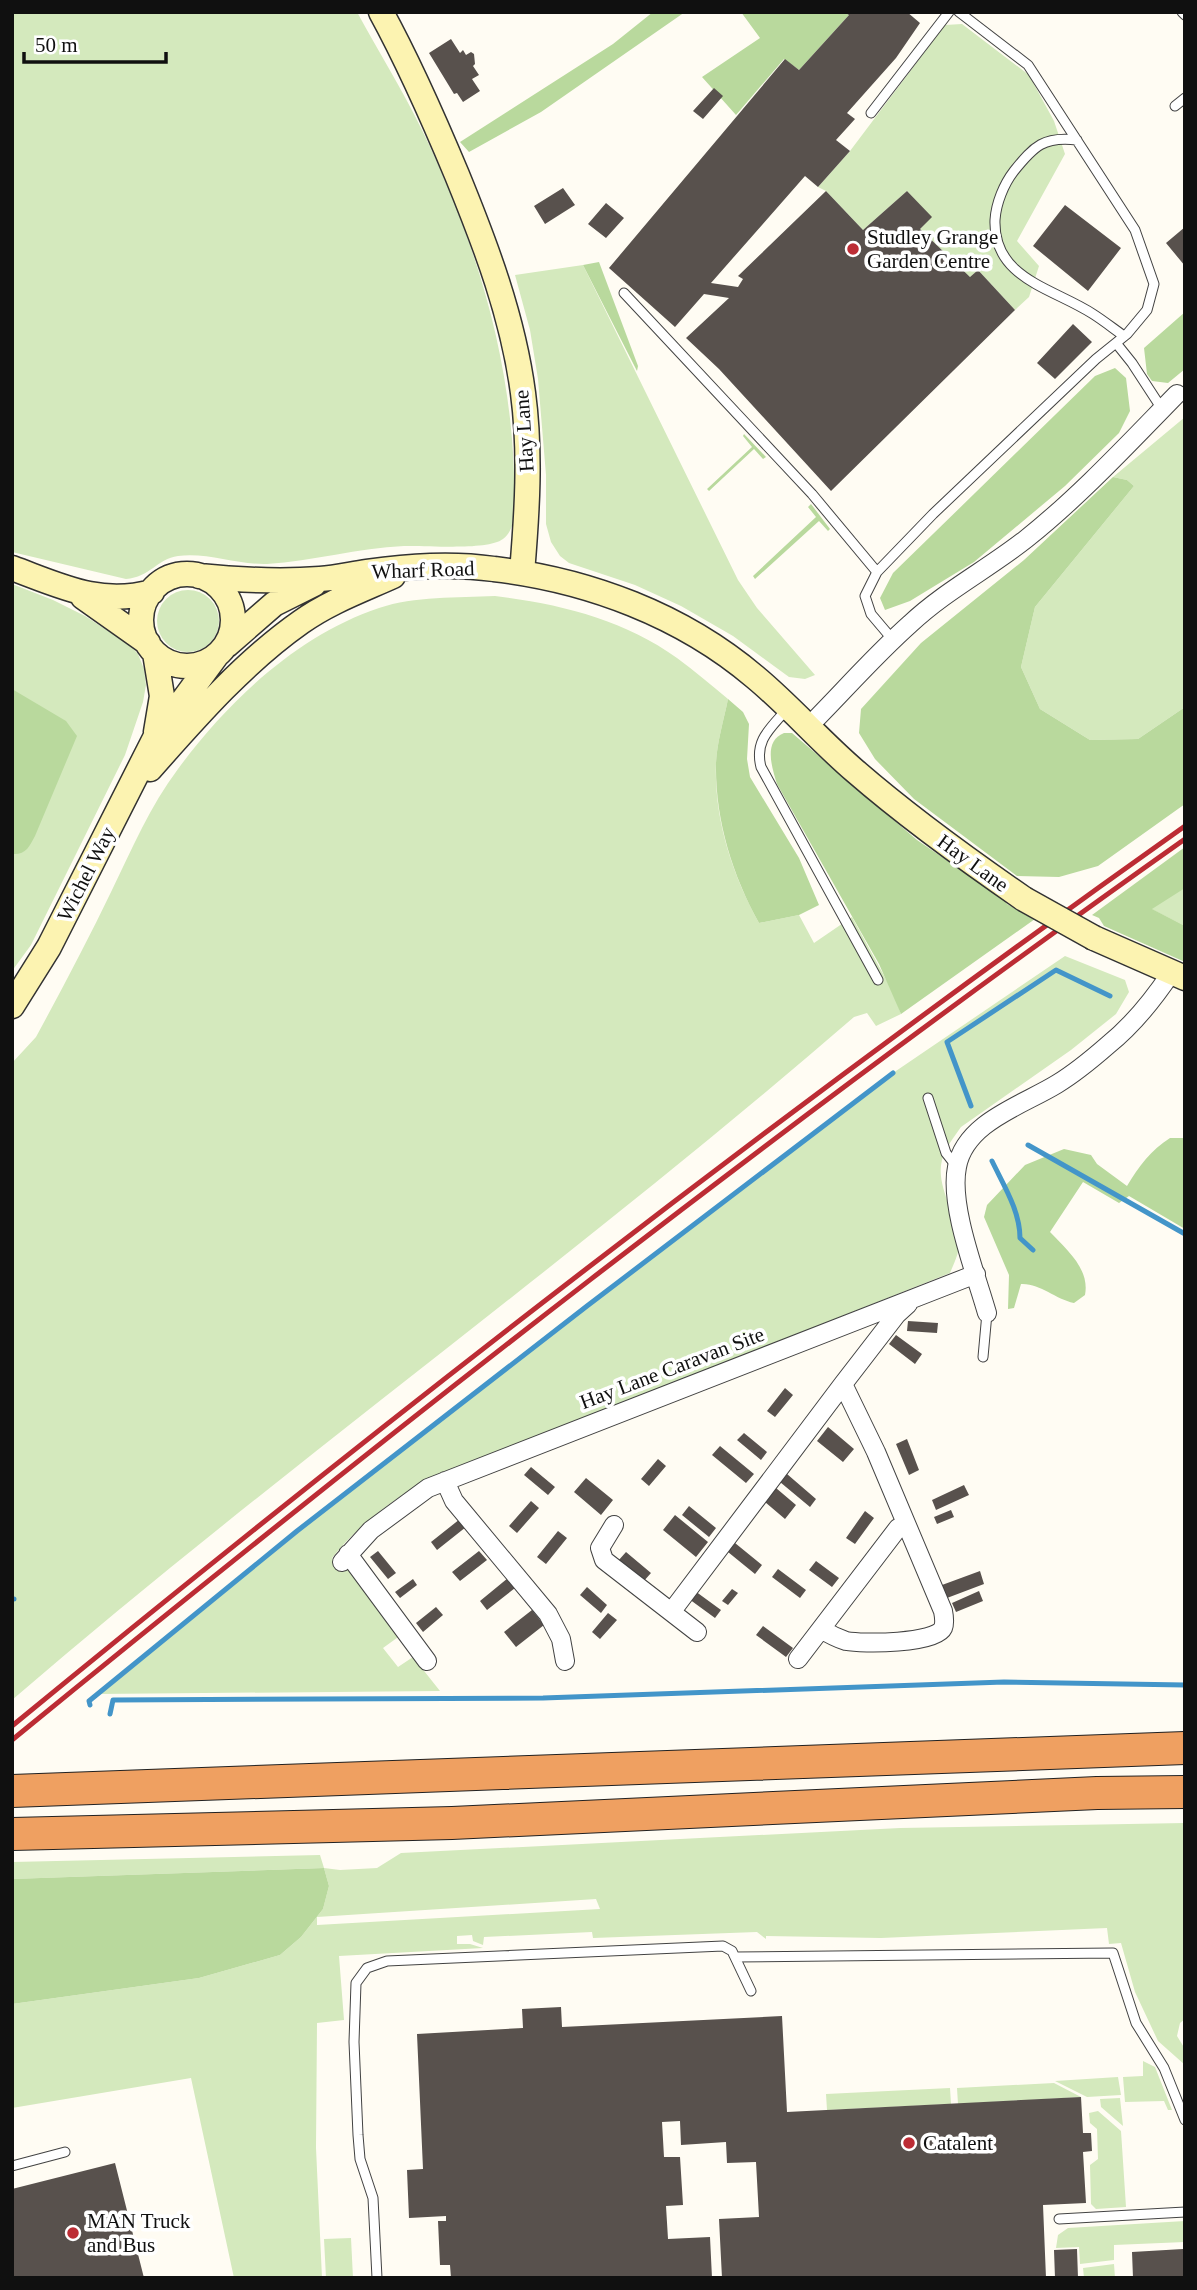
<svg xmlns="http://www.w3.org/2000/svg" width="1197" height="2290" viewBox="0 0 1197 2290" font-family="Georgia,serif">
  <style>
    .green { fill: #d4e9bd; fill-rule: evenodd }
    .forest { fill: #b9d99d }
    .lines { fill: none; stroke-linecap: round; stroke-linejoin: round }
    .stream { stroke: #4395c9; stroke-width: 5 }
    .building { fill: #58514d }
    .lane-casing { stroke: #434343; stroke-width: 11 }
    .street-casing { stroke: #434343; stroke-width: 20 }
    .secondary-casing { stroke: #323232; stroke-width: 27 }
    .highway-casing { stroke: #212121; stroke-width: 34 }
    .lane { stroke: #fff; stroke-width: 9 }
    .street { stroke: #fff; stroke-width: 18 }
    .secondary { stroke: #fcf3b1; stroke-width: 24 }
    .highway { stroke: #efa061; stroke-width: 32 }
    .rail { stroke: #bc2c34; stroke-width: 5 }
    .secondary-bridge-casing { stroke: #323232; stroke-width: 27; stroke-linecap: butt }
    .secondary-bridge { stroke: #fcf3b1; stroke-width: 24 }
    .poi-dot { fill: #bc2c34; stroke: #fff; stroke-width: 2.5 }
    .labels { text-anchor: middle; stroke-width: 7; stroke-linejoin: round; paint-order: stroke }
    .poi-label { font-size: 21px; fill: #101010; stroke: #fff; text-anchor: start }
    .street-label { font-size: 21px; fill: #101010; stroke: #fff }
  </style>
  <rect width="100%" height="100%" fill="#fffcf3"/>
  <!-- green -->
  <path class="green" d="M12,12H357C378,51 402,89 421,128C474,236 510,353 514,473C515,492 520,526 503,539C487,551 426,545 404,546C358,548 313,561 267,564C238,565 207,552 178,556C157,559 150,577 126,579L12,552Z
    M962,24L1029,75L1054,121L1065,154L1017,241L1039,266L1029,297L1015,310L978,270L970,277L920,229L931,217L907,191L863,230L826,191L818,187L850,151L945,25Z
    M583,265L738,580L757,608L815,675L805,679L789,677L733,636L681,606L635,585L569,563L560,556L551,542L546,524V475L538,379L530,330L515,275Z
    M1185,417V707L1138,739L1090,740L1040,709L1021,667L1035,607L1134,486L1127,480L1113,477Z
    M12,584L53,600L85,616L130,645L138,654L144,669L146,685L143,702L125,755L31,945L12,971Z
    M157 621a31 31 0 1 1 62 0a31 31 0 1 1-62 0Z
    M495,596C560,604 623,619 677,658C695,671 711,685 728,699C724,719 717,742 716,763C714,819 732,874 759,923L799,915L814,943L852,917L893,992L901,1014L876,1026L867,1013L854,1017C581,1254 286,1464 12,1700V1063L36,1037C62,989 88,940 112,890C132,849 150,806 178,769C228,701 298,635 379,608C415,596 457,598 495,596Z
    M1185,886V926L1151,909Z
    M1065,956L1125,980L1129,992L1116,1014L1071,1050L961,1127C954,1137 945,1148 942,1160C935,1186 958,1217 959,1241C960,1252 954,1263 950,1273L413,1488C383,1507 354,1530 332,1558L344,1571L351,1569L401,1635L383,1648L398,1667L413,1657L440,1691L97,1694L297,1531L587,1306L893,1073Z
    M1185,1823V2019L1180,2023L1177,2036L1185,2049V2065L1158,2041L1135,1992L1121,1943L1109,1944L1107,1928L881,1938L766,1936V1939L757,1932L593,1938L592,1932L484,1937L483,1945L473,1941L472,1935L457,1936V1944H470L483,1948L339,1956L344,2020L317,2023L316,2148L322,2278H234L191,2078L12,2108V2004L199,1978L280,1955L301,1937L323,1909L329,1886L324,1868L12,1879V1862L320,1855L324,1868L340,1870L377,1868L401,1853L900,1828ZM596,1899L600,1909L317,1925V1917Z
    M1143,2061L1155,2067L1172,2110H1168L1164,2101L1125,2102L1123,2077L1143,2076Z
    M1118,2077L1121,2095L1087,2097L1055,2081Z
    M1054,2083L1081,2097L958,2104L957,2088Z
    M950,2088L951,2104L827,2110L826,2094Z
    M1120,2098L1123,2126L1101,2107L1100,2099Z
    M1098,2111L1121,2131L1126,2207L1096,2209L1091,2204L1090,2165L1098,2159L1097,2129L1090,2123L1089,2113Z
    M1185,2221V2242L1114,2245V2260L1080,2264L1079,2247L1056,2248L1058,2235L1068,2228Z
    M351,2238L353,2278H326L324,2239Z
    M1114,2264L1115,2278H1084L1083,2268Z"/>
  <!-- forest -->
  <path class="forest" d="M653,12H685L541,112L469,152L460,142L613,44Z
    M741,12H844L849,15L799,70L784,59L736,115L702,77L760,38Z
    M599,262L638,366L637,371L583,265Z
    M1185,312V369L1168,383L1152,381L1147,374L1144,348Z
    M1115,368L1126,378L1130,411L1119,433L1065,486L974,562L910,601L885,610L880,598L893,573L1095,376Z
    M744,434L766,457L763,459L754,449L709,491L707,489L752,447L743,436Z
    M1113,477L1127,480L1134,486L1035,607L1021,667L1040,709L1090,740L1138,739L1185,707V804L1098,866L1059,877L1017,876L914,799L875,759L859,733L861,709L921,643L1024,560Z
    M811,504L830,529L828,531L819,521L755,579L753,576L816,517L808,507Z
    M12,689L66,721L77,736L35,836C29,847 26,855 12,854Z
    M728,699L743,712L749,724L747,759L750,777L799,858L819,905L799,915L759,923C732,874 715,819 716,763C717,742 724,719 728,699Z
    M784,733H792L917,840L1005,900L1007,904L1035,919L901,1014L879,964L777,784C772,768 763,741 784,733Z
    M1185,847V888L1152,909L1185,926V962L1104,926L1099,918L1092,915Z
    M1170,1138H1185V1229L1129,1196L1119,1203L1083,1182L1050,1232C1067,1250 1090,1269 1085,1295L1074,1303C1055,1299 1040,1283 1021,1284L1014,1308L1008,1309L1009,1275L984,1217L987,1205L1025,1165L1064,1149L1091,1155L1097,1164L1127,1186C1139,1166 1151,1150 1170,1138Z
    M324,1868L329,1886L323,1909L301,1937L280,1955L199,1978L12,2004V1879Z"/>
  <g class="lines">
    <!-- stream -->
    <path class="stream" d="M971,1106L947,1042L1056,970L1110,996
      M1028,1145L1185,1234
      M992,1161C1004,1186 1020,1211 1020,1238L1033,1250
      M12,1599H14
      M90,1705L89,1701L297,1531L587,1306L893,1073
      M110,1714L113,1700L543,1698L1004,1682L1185,1685"/>
  </g>
  <!-- building -->
  <path class="building" d="M844,12H907L920,23L896,58L847,113L855,119L836,140L850,151L818,187L805,176L711,283L738,287L743,279L738,276L826,191L863,230L907,191L932,217L920,229L970,277L978,270L1015,310L831,491L719,369L686,338L729,298L704,294L675,327L609,268L785,59L799,70L849,15Z
    M451,39L460,53L463,50L466,55L471,52L474,54L475,64L473,66L479,75L472,79L480,91L463,102L457,93L454,94L429,53Z
    M714,88L723,96L703,119L693,111Z
    M563,188L575,205L545,224L534,206Z
    M606,203L624,218L606,238L588,224Z
    M1065,205L1121,248L1088,291L1033,246Z
    M1185,227V266L1166,243Z
    M1073,324L1092,342L1055,379L1037,363Z
    M908,1321L938,1323L937,1333L907,1331Z
    M896,1335L922,1354L915,1364L889,1344Z
    M785,1388L793,1395L775,1417L767,1411Z
    M828,1427L854,1449L843,1462L817,1441Z
    M744,1433L767,1452L761,1460L737,1440Z
    M907,1439L919,1470L909,1475L896,1444Z
    M720,1446L754,1474L746,1483L712,1455Z
    M658,1459L666,1466L649,1486L641,1479Z
    M531,1467L555,1487L548,1495L524,1475Z
    M787,1474L816,1499L810,1507L780,1482Z
    M586,1478L613,1500L601,1515L574,1492Z
    M964,1485L969,1495L936,1510L932,1500Z
    M776,1488L796,1505L785,1519L765,1502Z
    M531,1501L539,1508L517,1533L509,1526Z
    M689,1506L716,1528L709,1537L682,1515Z
    M951,1510L954,1517L937,1524L934,1517Z
    M865,1511L874,1518L855,1544L846,1538Z
    M675,1515L708,1542L696,1557L663,1530Z
    M460,1519L466,1527L437,1550L431,1542Z
    M558,1531L567,1538L546,1564L537,1557Z
    M735,1543L762,1565L755,1574L728,1552Z
    M378,1551L396,1573L388,1579L370,1557Z
    M479,1551L487,1560L460,1581L452,1572Z
    M626,1552L651,1573L643,1582L618,1561Z
    M816,1561L839,1578L832,1587L809,1570Z
    M778,1569L806,1590L800,1598L772,1577Z
    M980,1571L984,1584L947,1598L942,1585Z
    M508,1578L515,1588L487,1610L480,1601Z
    M413,1579L417,1585L400,1598L395,1592Z
    M587,1587L607,1605L601,1613L580,1595Z
    M732,1589L738,1593L728,1605L722,1601Z
    M695,1591L721,1610L715,1618L689,1599Z
    M979,1591L983,1601L956,1612L952,1603Z
    M436,1607L443,1615L423,1632L416,1623Z
    M532,1610L544,1625L516,1647L504,1632Z
    M608,1613L617,1620L600,1639L592,1632Z
    M763,1626L793,1648L786,1657L756,1635Z
    M561,2007L562,2027L782,2016L787,2112L1081,2097L1083,2133H1091L1092,2151L1083,2152L1086,2203L1043,2205L1046,2278H722L719,2219L759,2217L756,2162L727,2163L726,2142L681,2145L680,2121L662,2122L664,2157H680L683,2205L666,2206L668,2239L710,2237L712,2278H451L450,2265H440L438,2221H446V2216L409,2218L407,2170L423,2169L417,2034L523,2028L522,2009Z
    M115,2163L144,2278H12V2189Z
    M1077,2249L1078,2278H1055L1054,2250Z
    M1183,2249L1185,2278H1133L1132,2252Z"/>
  <g class="lines">
    <defs>
      <path id="lane" d="M1182,12L1185,15
        M1175,106L1185,98
        M871,113L949,12
        M1077,140C1044,136 1034,146 1014,171C1004,184 996,203 995,220C993,279 1053,288 1093,314C1104,321 1114,329 1124,336
        M624,293L812,494L877,572
        M1116,343L1132,363L1162,409
        M893,640L871,614L865,596L877,572L933,514L1096,359L1127,334L1147,310L1154,284L1135,230L1028,65L959,12
        M787,709C771,728 754,740 761,767L878,980
        M928,1098L946,1153L957,1167
        M983,1357L987,1313
        M735,1957L1113,1953L1136,2023L1164,2068L1185,2120
        M12,2166L65,2152
        M1059,2219L1185,2212
        M377,2278L373,2198L360,2159L358,2135L354,2042L356,1983L367,1968L387,1961L723,1946L732,1951L751,1991"/>
      <path id="street" d="M808,727C842,693 874,656 910,624C945,591 988,569 1026,539C1080,496 1129,443 1177,394
        M987,1313C976,1274 949,1206 957,1167C965,1122 1023,1105 1057,1084C1075,1073 1092,1059 1108,1045C1134,1024 1153,1000 1171,973
        M445,1481L454,1501L548,1614L561,1639L565,1661
        M614,1525L600,1548L604,1560L697,1632
        M348,1554L427,1661
        M342,1562L371,1530L428,1488L976,1274
        M672,1611L843,1384L897,1314L908,1304
        M821,1629C829,1634 837,1638 846,1641C862,1644 936,1644 943,1628C945,1623 944,1616 943,1611L876,1452L843,1384
        M798,1659L898,1528L905,1524"/>
      <path id="secondary" d="M381,12C410,65 434,120 457,175C486,246 513,317 523,393C531,453 527,513 522,573
        M12,568C61,586 99,606 152,592
        M141 620a46 46 0 1 1 92 0a46 46 0 1 1-92 0Z
        M199,576C239,580 279,582 320,579C336,578 352,574 367,572C410,566 451,563 494,569C588,580 682,615 755,677C790,706 820,741 855,771C908,817 966,859 1024,899
        M83,597L148,643
        M227,645L274,604L314,584
        M155,653L162,696L156,732
        M150,769C196,717 244,662 301,622C329,602 362,590 393,576
        M1094,938L1185,978
        M12,1006L49,947L154,740L216,656"/>
      <path id="highway" d="M12,1791L1185,1748
        M12,1834L452,1823L1097,1793L1185,1792"/>
    </defs>
    <!-- lane casing -->
    <use href="#lane" class="lane-casing"/>
    <!-- street casing -->
    <use href="#street" class="street-casing"/>
    <!-- secondary casing -->
    <use href="#secondary" class="secondary-casing"/>
    <!-- highway casing -->
    <use href="#highway" class="highway-casing"/>
    <!-- lane -->
    <use href="#lane" class="lane"/>
    <!-- street -->
    <use href="#street" class="street"/>
    <!-- secondary -->
    <use href="#secondary" class="secondary"/>
    <!-- highway -->
    <use href="#highway" class="highway"/>
    <!-- rail -->
    <path class="rail" d="M12,1726C393,1413 783,1111 1185,826
      M12,1740C394,1428 782,1124 1185,839"/>
    <defs>
      <path id="secondary-bridge" d="M1024,899L1094,938"/>
    </defs>
    <!-- secondary-bridge casing -->
    <use href="#secondary-bridge" class="secondary-bridge-casing"/>
    <!-- secondary-bridge -->
    <use href="#secondary-bridge" class="secondary-bridge"/>
  </g>
  <!-- markers -->
  <g class="poi-dot">
    <circle cx="853" cy="249" r="7"/>
    <circle cx="909" cy="2143" r="7"/>
    <circle cx="73" cy="2233" r="7"/>
  </g>
  <g class="labels">
    <!-- poi labels -->
    <g class="poi-label">
      <text x="867" y="244">Studley Grange<tspan x="867" dy="24">Garden Centre</tspan></text>
      <text x="923" y="2150">Catalent</text>
      <text x="87" y="2228">MAN Truck<tspan x="87" dy="24">and Bus</tspan></text>
    </g>
    <!-- street labels -->
    <g class="street-label">
      <text transform="translate(524 431) rotate(-94)" y="7">Hay Lane</text>
      <text transform="translate(423 570) rotate(-2)" y="7">Wharf Road</text>
      <text transform="translate(973 863) rotate(36)" y="7">Hay Lane</text>
      <text transform="translate(86 874) rotate(-63)" y="7">Wichel Way</text>
      <text transform="translate(672 1368) rotate(-21)" y="7">Hay Lane Caravan Site</text>
    </g>
  </g>
  <!-- border -->
  <rect width="1197" height="2290" fill="none" stroke="#101010" stroke-width="28"/>
  <!-- scale -->
  <path d="M24 52v10h142v-10" fill="none" stroke="#101010" stroke-width="3.5"/>
  <text x="35" y="52" font-size="21" fill="#101010" stroke="#ffffff" stroke-width="5" paint-order="stroke">50 m</text>
</svg>
